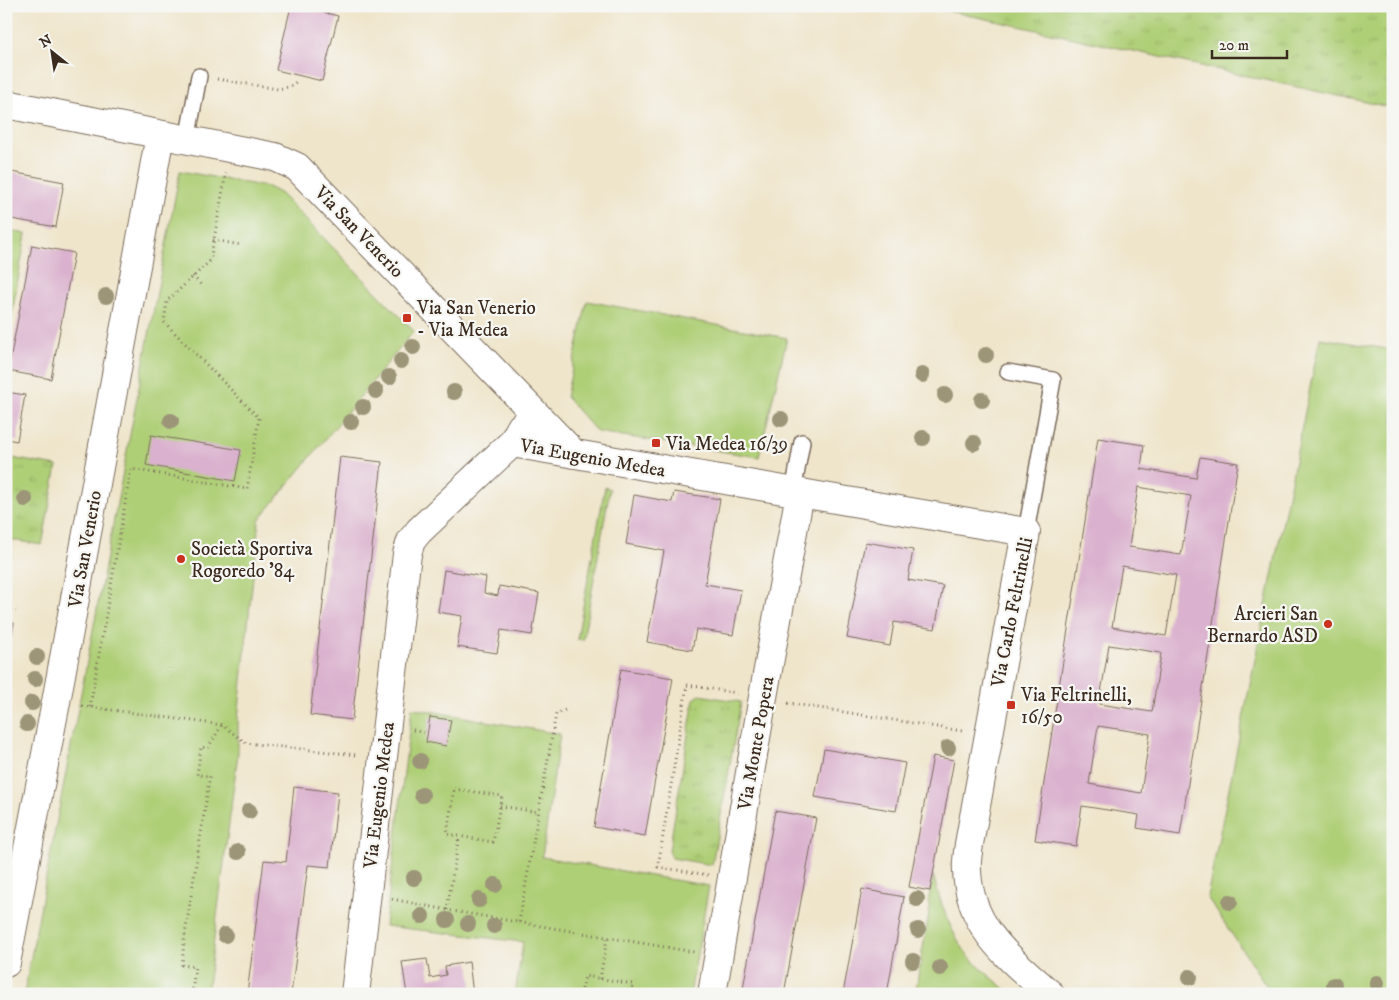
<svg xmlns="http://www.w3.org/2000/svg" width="1399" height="1000" viewBox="0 0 1399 1000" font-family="'IM FELL DW Pica',serif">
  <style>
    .grass { fill: url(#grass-tufts); stroke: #757c4a }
    .green { fill: #afcf77; stroke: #757c4a }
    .building { fill: #dab1ce; fill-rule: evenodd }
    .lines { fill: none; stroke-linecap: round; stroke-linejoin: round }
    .service-casing { stroke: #7a6b5b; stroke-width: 18 }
    .minor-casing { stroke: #7a6b5b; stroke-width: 30 }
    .path { stroke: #7a6b5b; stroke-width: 3; stroke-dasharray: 1 4; stroke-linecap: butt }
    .service { stroke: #fff; stroke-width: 15 }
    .minor { stroke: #fff; stroke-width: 28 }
    .tree { fill: #9c9578 }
    .poi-dot { fill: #c8321e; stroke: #f6f6f2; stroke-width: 2 }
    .labels { text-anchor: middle; stroke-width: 4.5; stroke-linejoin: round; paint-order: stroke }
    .street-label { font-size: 19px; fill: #3b2a1e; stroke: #f6f6f2 }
    .poi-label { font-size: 19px; fill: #3b2a1e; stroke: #f6f6f2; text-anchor: start }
  </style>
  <defs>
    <pattern id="grass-tufts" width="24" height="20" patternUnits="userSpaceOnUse" patternTransform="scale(1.25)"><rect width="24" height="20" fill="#afcf77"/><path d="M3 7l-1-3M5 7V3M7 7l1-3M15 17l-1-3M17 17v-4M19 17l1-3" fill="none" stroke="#97b266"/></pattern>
  </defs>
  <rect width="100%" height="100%" fill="#f6f6f2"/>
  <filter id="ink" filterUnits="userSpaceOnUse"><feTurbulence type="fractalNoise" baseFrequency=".02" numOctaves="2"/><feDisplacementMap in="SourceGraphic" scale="10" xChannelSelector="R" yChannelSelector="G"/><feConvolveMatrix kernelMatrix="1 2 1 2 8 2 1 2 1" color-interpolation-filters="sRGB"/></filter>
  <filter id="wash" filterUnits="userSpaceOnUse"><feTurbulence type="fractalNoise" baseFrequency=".0096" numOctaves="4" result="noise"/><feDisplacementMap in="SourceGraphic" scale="20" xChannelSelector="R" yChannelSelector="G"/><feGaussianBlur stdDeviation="1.12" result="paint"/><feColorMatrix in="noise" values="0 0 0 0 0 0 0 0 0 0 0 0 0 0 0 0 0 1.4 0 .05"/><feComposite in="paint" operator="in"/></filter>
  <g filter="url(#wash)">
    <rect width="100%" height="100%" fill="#efe5cb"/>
    <!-- grass -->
    <path class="grass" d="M927,6H1393V108Z
      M6,457L57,466L42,545L6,539Z
      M605,487L610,489L583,640L577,639Z
      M700,695L741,702L712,865L672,858L669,851L694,699Z"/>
    <!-- green -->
    <path class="green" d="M180,171L268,187L281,194L414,331L259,520L238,718V753L207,994H24Z
      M6,230L26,234L6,348Z
      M587,301L787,338L759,457L597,432L566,397Z
      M1320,338L1393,350V994H1272L1207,897Z
      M412,708L560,734L542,857L709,886L690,994H515L523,942L385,926Z
      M933,875C941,904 949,930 967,954C979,969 997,981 1011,994H915L930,907L928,902Z"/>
    <g id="blocks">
      <!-- building -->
      <path class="building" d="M291,6H297L338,16L322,81L276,70Z
        M6,171L64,182L56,227L6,218Z
        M32,245L74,253L51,379L8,371Z
        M6,392L25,395L17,441L6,439Z
        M151,435L241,450L235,481L146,465Z
        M1098,438L1144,445L1141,469L1196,478L1200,457L1238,463L1180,835L1137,828L1139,815L1082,806L1076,846L1035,840ZM1138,487L1191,496L1181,555L1129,547ZM1122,566L1176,575L1166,636L1112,627ZM1109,645L1161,653L1152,712L1099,704ZM1098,726L1150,734L1141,793L1089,784Z
        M340,457L382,462L352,720L310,715Z
        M674,492L720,499L705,584L741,590L733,635L696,629L692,650L647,642L664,551L626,544L634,495L672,502Z
        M865,542L913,550L908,580L943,586L935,629L894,622L890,646L847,638Z
        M444,570L486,577L484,593L498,596L499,586L539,593L532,635L501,630L497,653L457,647L462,616L438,612Z
        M6,621L14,623L7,661H6Z
        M621,669L673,678L645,836L594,827Z
        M430,717L451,720L446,746L426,742Z
        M824,749L905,763L896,811L815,797Z
        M933,756L954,760L930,891L909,887Z
        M294,787L338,792L330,867L308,865L291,994H247L264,860L286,862Z
        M775,811L816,818L784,994H742Z
        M862,889L904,897L887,994H843Z
        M427,959L430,978L446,975L445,966L469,962L473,994H407L402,962Z"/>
    </g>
  </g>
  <g filter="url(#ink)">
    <use href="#blocks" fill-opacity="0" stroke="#7a6b5b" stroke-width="1"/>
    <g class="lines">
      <defs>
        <path id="service" d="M187,140L199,76
          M1008,372L1053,380L1026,532
          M793,492L802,442"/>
        <path id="minor" d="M6,104L275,157L297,167L574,454
          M512,443L1026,532L969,844C968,853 966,863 967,871C970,930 1010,958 1050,994
          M6,963L56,702L160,135
          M355,994L407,554L411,541L419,531L512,443L521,427
          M712,994L763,697L800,493"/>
      </defs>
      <!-- service casing -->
      <use href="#service" class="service-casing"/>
      <!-- minor casing -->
      <use href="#minor" class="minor-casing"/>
      <!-- path -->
      <path class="path" d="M217,79L278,89L289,87L296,82
        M213,240L241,245
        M193,276L201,285
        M6,609L16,611
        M788,703L962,731
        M82,706L222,725L246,743L357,755
        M90,707L131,469L247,489L259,418L164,322L167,301L210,261L226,173
        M413,730L424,733
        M454,789L502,796L493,842L447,834Z
        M500,806L538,812
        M708,875L658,867L687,685L737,693
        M392,899L447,910L694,952
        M447,910L459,836
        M519,922L556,714L565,710
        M600,979L607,938
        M192,994L195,967L182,965L184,941L210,776L197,775L201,747L208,748L222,725
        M581,994L585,976L633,984L631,994"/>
      <!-- service -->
      <use href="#service" class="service"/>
      <!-- minor -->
      <use href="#minor" class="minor"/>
    </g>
    <!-- trees -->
    <g class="tree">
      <circle cx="106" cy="296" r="8"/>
      <circle cx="413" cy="347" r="8"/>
      <circle cx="986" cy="355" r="8"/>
      <circle cx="401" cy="361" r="8"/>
      <circle cx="922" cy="375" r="8"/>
      <circle cx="389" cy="377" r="8"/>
      <circle cx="376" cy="391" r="8"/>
      <circle cx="454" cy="392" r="8"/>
      <circle cx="945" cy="395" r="8"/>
      <circle cx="982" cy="400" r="8"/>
      <circle cx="363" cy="407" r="8"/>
      <circle cx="781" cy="419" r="8"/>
      <circle cx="171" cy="421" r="8"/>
      <circle cx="351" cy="422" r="8"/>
      <circle cx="923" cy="438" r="8"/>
      <circle cx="974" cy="443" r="8"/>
      <circle cx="25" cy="499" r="8"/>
      <circle cx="37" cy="657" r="8"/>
      <circle cx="35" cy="679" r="8"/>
      <circle cx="32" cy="703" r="8"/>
      <circle cx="27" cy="724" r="8"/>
      <circle cx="948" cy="748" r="8"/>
      <circle cx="420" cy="761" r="8"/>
      <circle cx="422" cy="795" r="8"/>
      <circle cx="249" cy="811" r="8"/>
      <circle cx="238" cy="852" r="8"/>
      <circle cx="414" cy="878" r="8"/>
      <circle cx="495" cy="885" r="8"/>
      <circle cx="917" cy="899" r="8"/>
      <circle cx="479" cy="900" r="8"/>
      <circle cx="1230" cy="902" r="8"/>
      <circle cx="422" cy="916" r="8"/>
      <circle cx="447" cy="920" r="8"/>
      <circle cx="468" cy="924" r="8"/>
      <circle cx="494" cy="926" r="8"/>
      <circle cx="918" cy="930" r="8"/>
      <circle cx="225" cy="935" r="8"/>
      <circle cx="913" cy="961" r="8"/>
      <circle cx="940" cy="968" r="8"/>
      <circle cx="1190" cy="977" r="8"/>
      <circle cx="1377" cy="983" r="8"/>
      <circle cx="1334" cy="985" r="8"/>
    </g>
  </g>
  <!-- markers -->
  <g class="poi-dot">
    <rect x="402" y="313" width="10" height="10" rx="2.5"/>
    <rect x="651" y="438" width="10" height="10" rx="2.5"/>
    <circle cx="181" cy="559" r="5"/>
    <circle cx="1328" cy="624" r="5"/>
    <rect x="1006" y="700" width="10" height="10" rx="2.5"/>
  </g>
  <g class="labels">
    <!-- street labels -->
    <g class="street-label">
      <text transform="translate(360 231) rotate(46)" y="7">Via San Venerio</text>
      <text transform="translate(593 457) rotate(10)" y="7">Via Eugenio Medea</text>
      <text transform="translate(84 549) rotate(-80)" y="7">Via San Venerio</text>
      <text transform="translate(1011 612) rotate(-79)" y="7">Via Carlo Feltrinelli</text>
      <text transform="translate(755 743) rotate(-80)" y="7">Via Monte Popera</text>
      <text transform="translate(378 795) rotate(-83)" y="7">Via Eugenio Medea</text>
    </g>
    <!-- poi labels -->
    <g class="poi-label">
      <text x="417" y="314">Via San Venerio<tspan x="417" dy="22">- Via Medea</tspan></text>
      <text x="666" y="450">Via Medea 16/39</text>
      <text x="191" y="555">Società Sportiva<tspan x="191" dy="22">Rogoredo '84</tspan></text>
      <text x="1318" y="620" text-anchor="end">Arcieri San<tspan x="1318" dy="22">Bernardo ASD</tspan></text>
      <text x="1021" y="701">Via Feltrinelli,<tspan x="1021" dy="22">16/50</tspan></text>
    </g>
  </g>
  <!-- margin -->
  <rect width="1399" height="1000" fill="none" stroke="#f6f6f2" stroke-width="25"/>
  <!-- north arrow -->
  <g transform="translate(52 52) rotate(330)" stroke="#f6f6f2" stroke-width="4" paint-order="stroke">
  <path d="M0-4L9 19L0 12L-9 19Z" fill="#3b2a1e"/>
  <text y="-8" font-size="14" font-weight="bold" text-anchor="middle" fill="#3b2a1e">N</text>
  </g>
  <!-- scale -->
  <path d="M1212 50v8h75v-8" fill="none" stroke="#3b2a1e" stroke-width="2.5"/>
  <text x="1219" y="50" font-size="15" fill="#3b2a1e" stroke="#f6f6f2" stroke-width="4" paint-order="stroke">20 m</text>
</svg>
